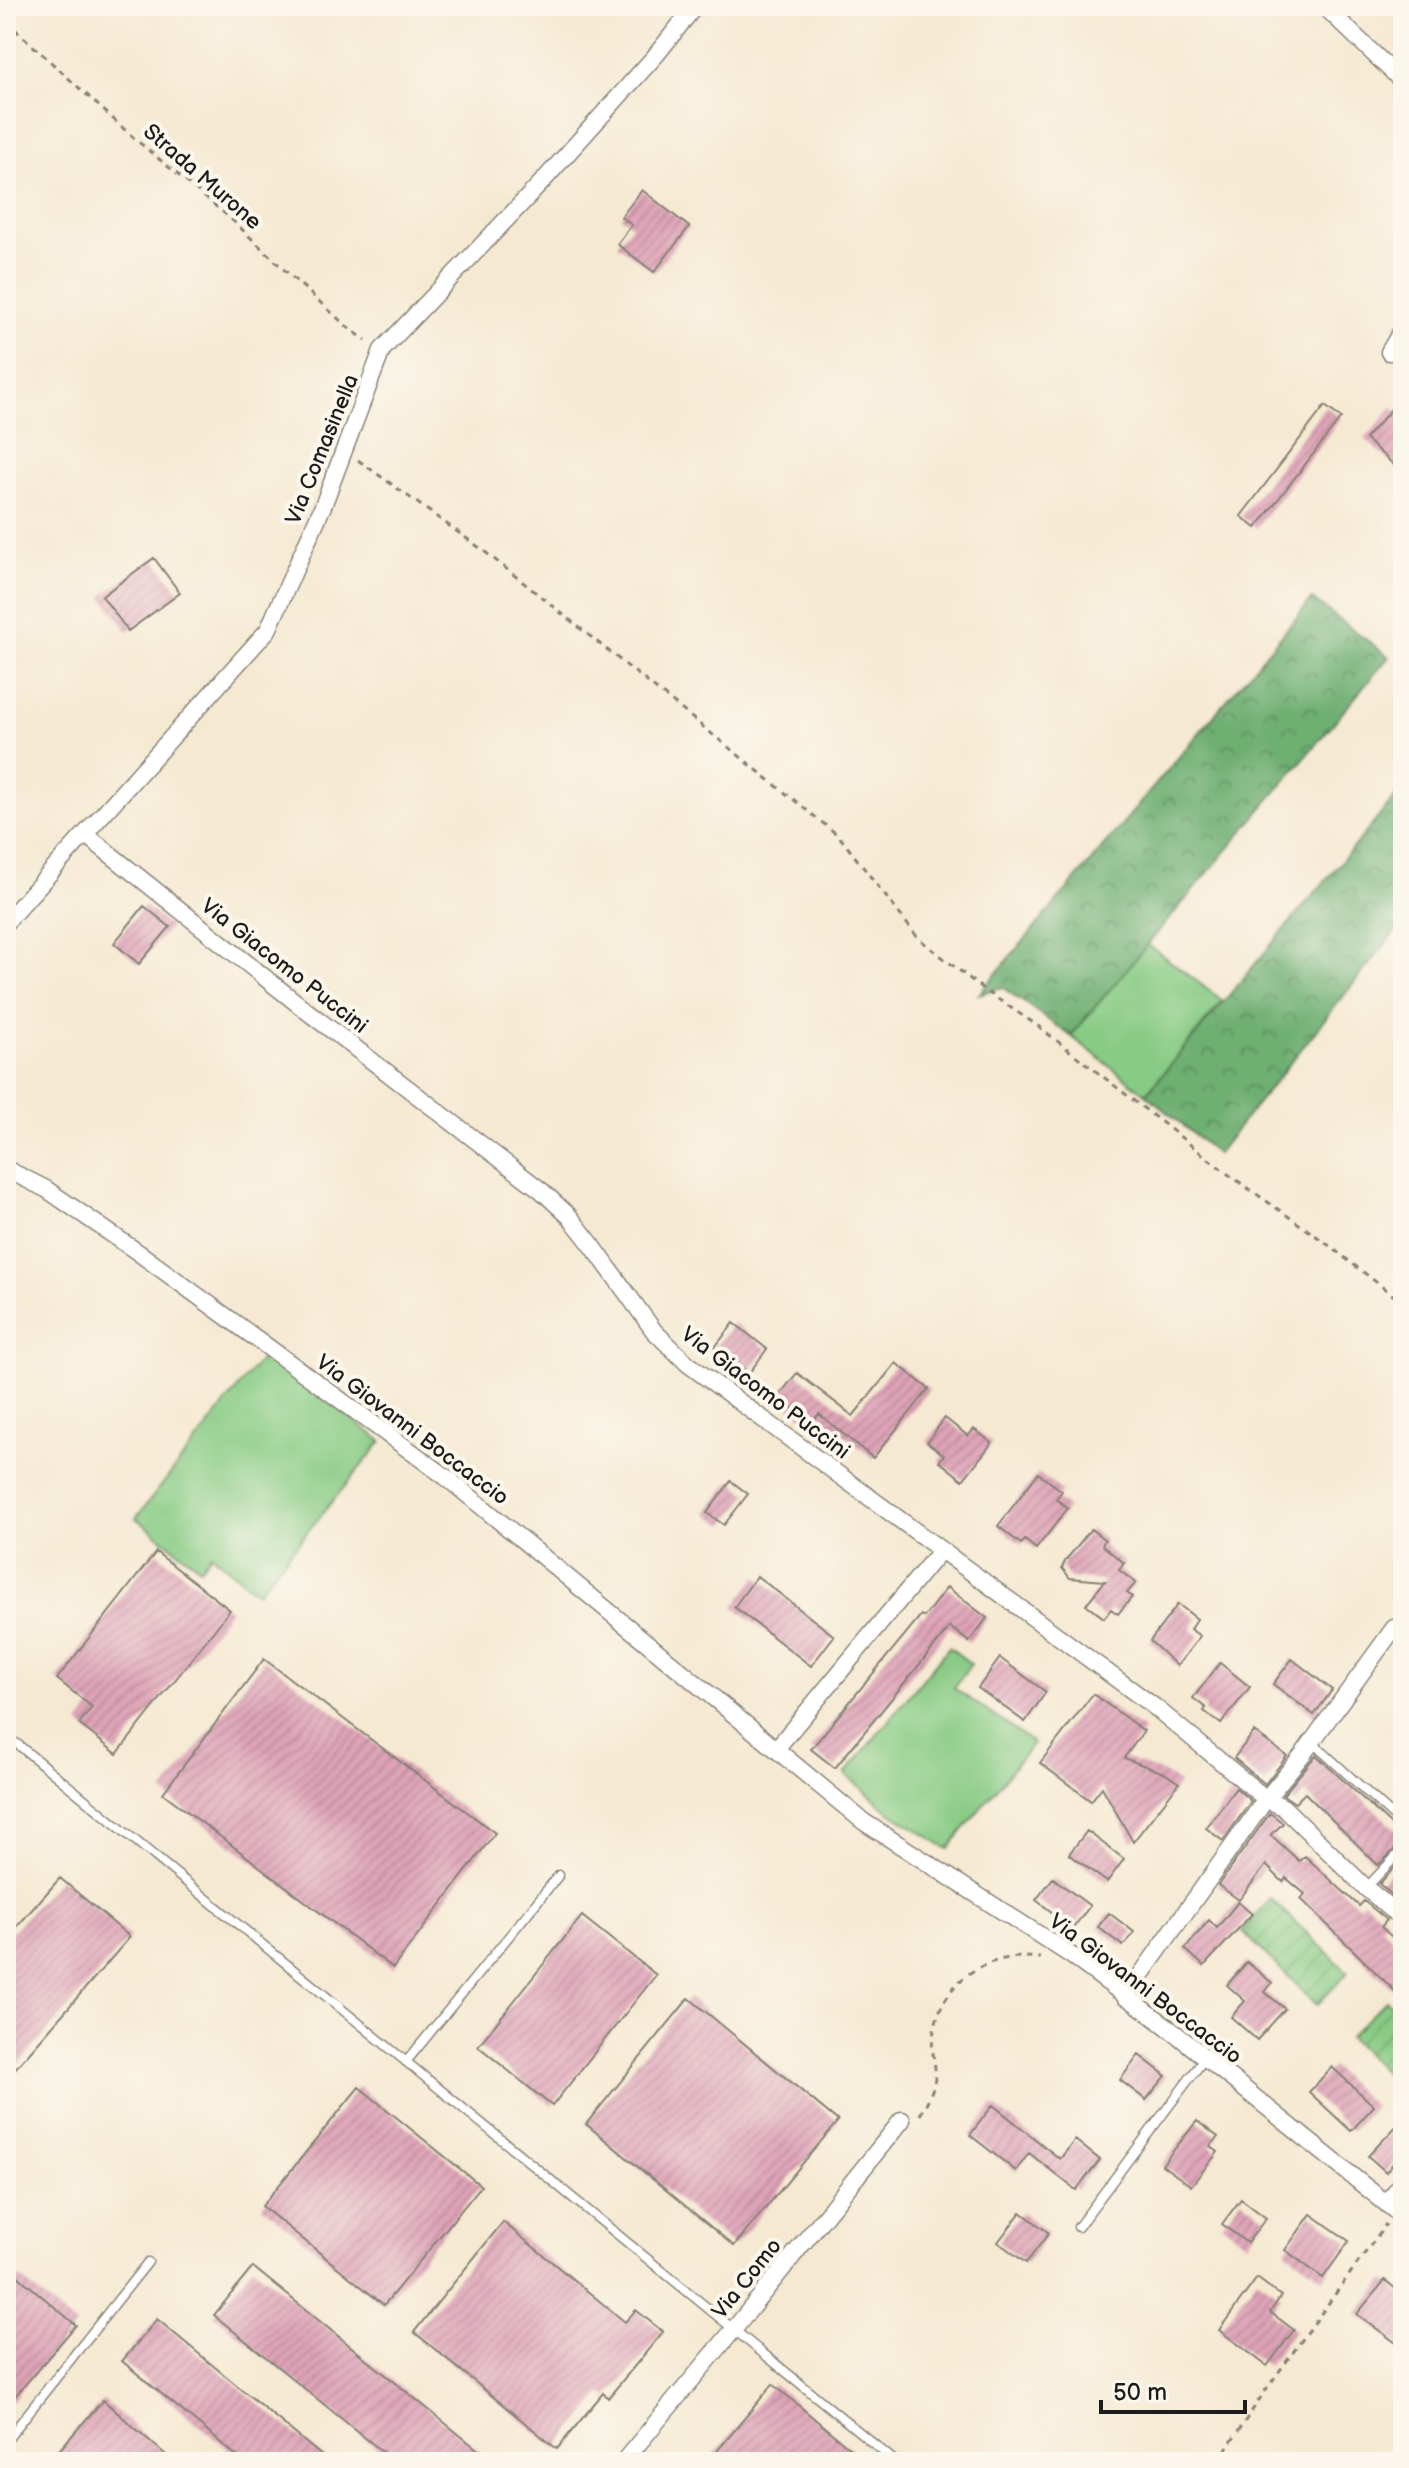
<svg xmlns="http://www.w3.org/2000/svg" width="1409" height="2468" viewBox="0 0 1409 2468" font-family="'Balsamiq Sans',sans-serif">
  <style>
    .green { fill: #88cb84; stroke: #527450; stroke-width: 2 }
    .forest { fill: url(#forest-crowns); stroke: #456647; stroke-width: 2 }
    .garden { fill: url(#garden-furrows); stroke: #527450; stroke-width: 2 }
    .building { fill: url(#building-hatch) }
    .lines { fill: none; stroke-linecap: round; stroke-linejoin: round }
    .service-casing { stroke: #888277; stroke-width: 11 }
    .minor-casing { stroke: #888277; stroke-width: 19 }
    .path { stroke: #888277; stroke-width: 3; stroke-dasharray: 6 6; stroke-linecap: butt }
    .service { stroke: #fff; stroke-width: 8 }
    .minor { stroke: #fff; stroke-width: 16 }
    .labels { text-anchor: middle; stroke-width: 8; stroke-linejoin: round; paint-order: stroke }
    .street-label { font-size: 22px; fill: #1c1c1c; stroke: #fbf7ec }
  </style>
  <defs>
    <pattern id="forest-crowns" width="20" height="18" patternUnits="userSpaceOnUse" patternTransform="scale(2)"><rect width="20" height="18" fill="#6eaf72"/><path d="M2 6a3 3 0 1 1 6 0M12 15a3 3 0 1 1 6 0" fill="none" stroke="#5a8e5d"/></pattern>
    <pattern id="garden-furrows" width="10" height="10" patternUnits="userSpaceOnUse" patternTransform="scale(2)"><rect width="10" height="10" fill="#88cb84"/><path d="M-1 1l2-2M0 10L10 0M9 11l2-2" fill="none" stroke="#75ae71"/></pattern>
    <pattern id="building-hatch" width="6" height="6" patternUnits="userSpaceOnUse" patternTransform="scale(2)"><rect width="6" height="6" fill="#dea3b7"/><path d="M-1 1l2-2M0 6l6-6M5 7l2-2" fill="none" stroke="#be8c9d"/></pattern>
  </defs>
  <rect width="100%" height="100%" fill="#fbf7ec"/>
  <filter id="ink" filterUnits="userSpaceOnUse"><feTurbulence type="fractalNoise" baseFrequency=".0125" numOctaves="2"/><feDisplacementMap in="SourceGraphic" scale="16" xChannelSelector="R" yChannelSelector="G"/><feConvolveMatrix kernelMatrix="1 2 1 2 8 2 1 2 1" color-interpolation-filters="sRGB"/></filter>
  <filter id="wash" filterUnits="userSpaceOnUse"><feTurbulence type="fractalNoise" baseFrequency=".006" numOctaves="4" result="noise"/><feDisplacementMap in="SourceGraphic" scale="32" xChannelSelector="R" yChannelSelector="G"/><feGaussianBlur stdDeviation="1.8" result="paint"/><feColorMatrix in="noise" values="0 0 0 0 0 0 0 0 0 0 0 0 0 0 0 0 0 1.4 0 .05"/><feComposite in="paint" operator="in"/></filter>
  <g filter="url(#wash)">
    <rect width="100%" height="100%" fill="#f5e9d2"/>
    <!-- green -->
    <path class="green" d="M1147,944L1223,1001L1146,1094L1071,1036Z
      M263,1356L382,1441L257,1593L211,1554L200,1568L136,1518Z
      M949,1647L971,1664L954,1688L1033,1743L948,1849L891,1813L845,1774Z"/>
    <!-- forest -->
    <path class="forest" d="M1312,599L1389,657L1071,1036L1002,987L979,994Z
      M1403,788V922L1217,1154L1146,1094Z"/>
    <!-- garden -->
    <path class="garden" d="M1271,1899L1348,1972L1317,2005L1242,1931Z
      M1386,2000L1403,2017V2091L1349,2037Z"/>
    <g id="blocks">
      <!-- building -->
      <path class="building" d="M642,190L689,227L654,272L617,244L632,225L621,217Z
        M1325,406L1341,418L1256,528L1241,516Z
        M1393,407L1403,416V473L1365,439Z
        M154,558L180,593L128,631L102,596Z
        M144,906L170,927L139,964L114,943Z
        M734,1323L767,1349L749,1373L715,1347Z
        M896,1363L929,1389L873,1458L819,1414L812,1423L778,1397L797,1373L853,1416Z
        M945,1418L968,1436L974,1429L992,1443L963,1480L939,1461L944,1455L927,1442Z
        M1038,1473L1062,1491L1056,1499L1068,1508L1036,1549L1025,1540L1021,1544L998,1526Z
        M731,1481L748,1494L724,1525L707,1513Z
        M1091,1529L1105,1540L1102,1545L1124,1563L1119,1570L1136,1583L1127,1593L1132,1597L1118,1614L1111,1609L1104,1618L1086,1604L1105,1581L1070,1578L1062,1568L1065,1561Z
        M156,1552L230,1610L117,1754L79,1724L92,1707L57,1679Z
        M757,1576L834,1636L811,1666L734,1607Z
        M947,1587L987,1618L969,1642L950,1627L835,1768L811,1749L921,1615L924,1617Z
        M1178,1604L1197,1619L1190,1629L1200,1636L1177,1666L1150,1641Z
        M1000,1658L1046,1692L1025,1722L978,1688Z
        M264,1659L495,1833L393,1968L163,1793Z
        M1292,1659L1332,1690L1314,1715L1273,1684Z
        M1220,1663L1250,1687L1221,1724L1204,1711L1206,1708L1193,1698Z
        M1093,1694L1144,1731L1124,1758L1164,1773L1179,1783L1133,1842L1102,1787L1091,1801L1040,1763Z
        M1254,1732L1287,1756L1265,1784L1234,1758Z
        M1316,1755L1403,1836V1842L1378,1865L1305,1793L1295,1803L1283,1795Z
        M1236,1788L1251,1801L1223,1841L1206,1828Z
        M1270,1813L1283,1823L1271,1835L1299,1861L1305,1856L1359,1906L1364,1901L1387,1920L1381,1927L1403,1947V1999L1301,1899L1305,1894L1286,1878L1283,1882L1266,1865L1239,1900L1218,1885Z
        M1087,1831L1124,1859L1107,1882L1069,1854Z
        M1403,1859V1899L1400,1902L1379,1884Z
        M60,1878L130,1937L6,2079V1939Z
        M1053,1878L1090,1906L1073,1928L1036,1900Z
        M1238,1902L1252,1914L1204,1966L1185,1949L1209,1920L1217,1928Z
        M1109,1913L1134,1932L1123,1946L1098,1927Z
        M582,1916L656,1975L552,2106L478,2046Z
        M1247,1962L1272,1983L1265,1992L1285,2009L1257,2040L1231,2017L1245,2001L1227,1985Z
        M689,1998L838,2121L734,2246L586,2124Z
        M1139,2055L1166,2076L1146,2100L1120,2080Z
        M1332,2067L1374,2106L1351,2131L1309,2092Z
        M359,2087L481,2186L384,2305L262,2206Z
        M993,2105L1060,2159L1075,2140L1100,2160L1076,2190L1029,2153L1016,2171L970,2135Z
        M1403,2119V2152L1386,2172L1368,2156Z
        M1197,2121L1218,2137L1210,2146L1218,2152L1191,2186L1162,2165Z
        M1241,2199L1266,2218L1247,2243L1222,2224Z
        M1021,2212L1049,2233L1026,2263L998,2242Z
        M1311,2214L1349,2241L1323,2278L1285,2250Z
        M503,2222L625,2322L636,2310L663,2332L608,2398L603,2393L557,2449L414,2332Z
        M6,2266L76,2325L6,2407Z
        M253,2267L493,2462H395L214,2315Z
        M1257,2278L1281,2296L1270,2312L1294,2330L1267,2366L1219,2330Z
        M1385,2280L1403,2295V2348L1357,2314Z
        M157,2319L329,2462H244L122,2361Z
        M773,2384L866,2462H708Z
        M103,2400L174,2462H49Z"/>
    </g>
  </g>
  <g filter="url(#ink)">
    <use href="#blocks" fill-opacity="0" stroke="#888277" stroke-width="2"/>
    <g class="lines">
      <defs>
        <path id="service" d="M1312,1742L1403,1825
          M16,1743L896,2462
          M1366,1888L1403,1849
          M406,2062L559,1875
          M1078,2227L1205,2058
          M6,2441L148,2262"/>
        <path id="minor" d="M1324,6L1403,82
          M1389,352L1403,328
          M86,835L308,1012L542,1191L570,1217L592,1245L654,1331L688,1364L1156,1708L1266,1799L1283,1807L1366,1888L1403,1919
          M6,922L268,630L323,506L382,350L542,182L656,55L695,6
          M6,1169L46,1189L139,1253L446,1477L864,1822L1072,1956L1165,2025L1403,2217
          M776,1749L941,1550
          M1125,1997L1266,1799L1303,1754L1394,1628
          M1386,2203L1403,2182
          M623,2462L735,2328L902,2120"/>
      </defs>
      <!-- service casing -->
      <use href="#service" class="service-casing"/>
      <!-- minor casing -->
      <use href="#minor" class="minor-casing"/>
      <!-- path -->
      <path class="path" d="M6,21L135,139L230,218L293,278L351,330L366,340
        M358,460L484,551L839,836L918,938L983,989L1038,1026L1228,1174L1322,1240L1403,1303
        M920,2115C928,2100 937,2085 935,2068C934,2057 931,2048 933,2037C940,1981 986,1951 1040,1958
        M1218,2462L1265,2391L1386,2224"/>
      <!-- service -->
      <use href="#service" class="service"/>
      <!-- minor -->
      <use href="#minor" class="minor"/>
    </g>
  </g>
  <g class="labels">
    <!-- street labels -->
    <g class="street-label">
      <text transform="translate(203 176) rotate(41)" y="8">Strada Murone</text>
      <text transform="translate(321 449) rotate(-68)" y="8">Via Comasinella</text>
      <text transform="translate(285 965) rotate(38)" y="8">Via Giacomo Puccini</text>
      <text transform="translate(766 1392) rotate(37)" y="8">Via Giacomo Puccini</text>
      <text transform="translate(413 1429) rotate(37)" y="8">Via Giovanni Boccaccio</text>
      <text transform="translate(1146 1988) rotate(37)" y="8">Via Giovanni Boccaccio</text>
      <text transform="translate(746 2278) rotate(-51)" y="8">Via Como</text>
    </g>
  </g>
  <!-- margin -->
  <rect width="1409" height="2468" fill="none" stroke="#fbf7ec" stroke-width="32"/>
  <!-- scale -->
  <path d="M1101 2400v12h144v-12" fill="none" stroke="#1c1c1c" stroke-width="4"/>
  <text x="1113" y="2400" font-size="24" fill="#1c1c1c" stroke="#fbf7ec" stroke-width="6" paint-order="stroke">50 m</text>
</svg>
